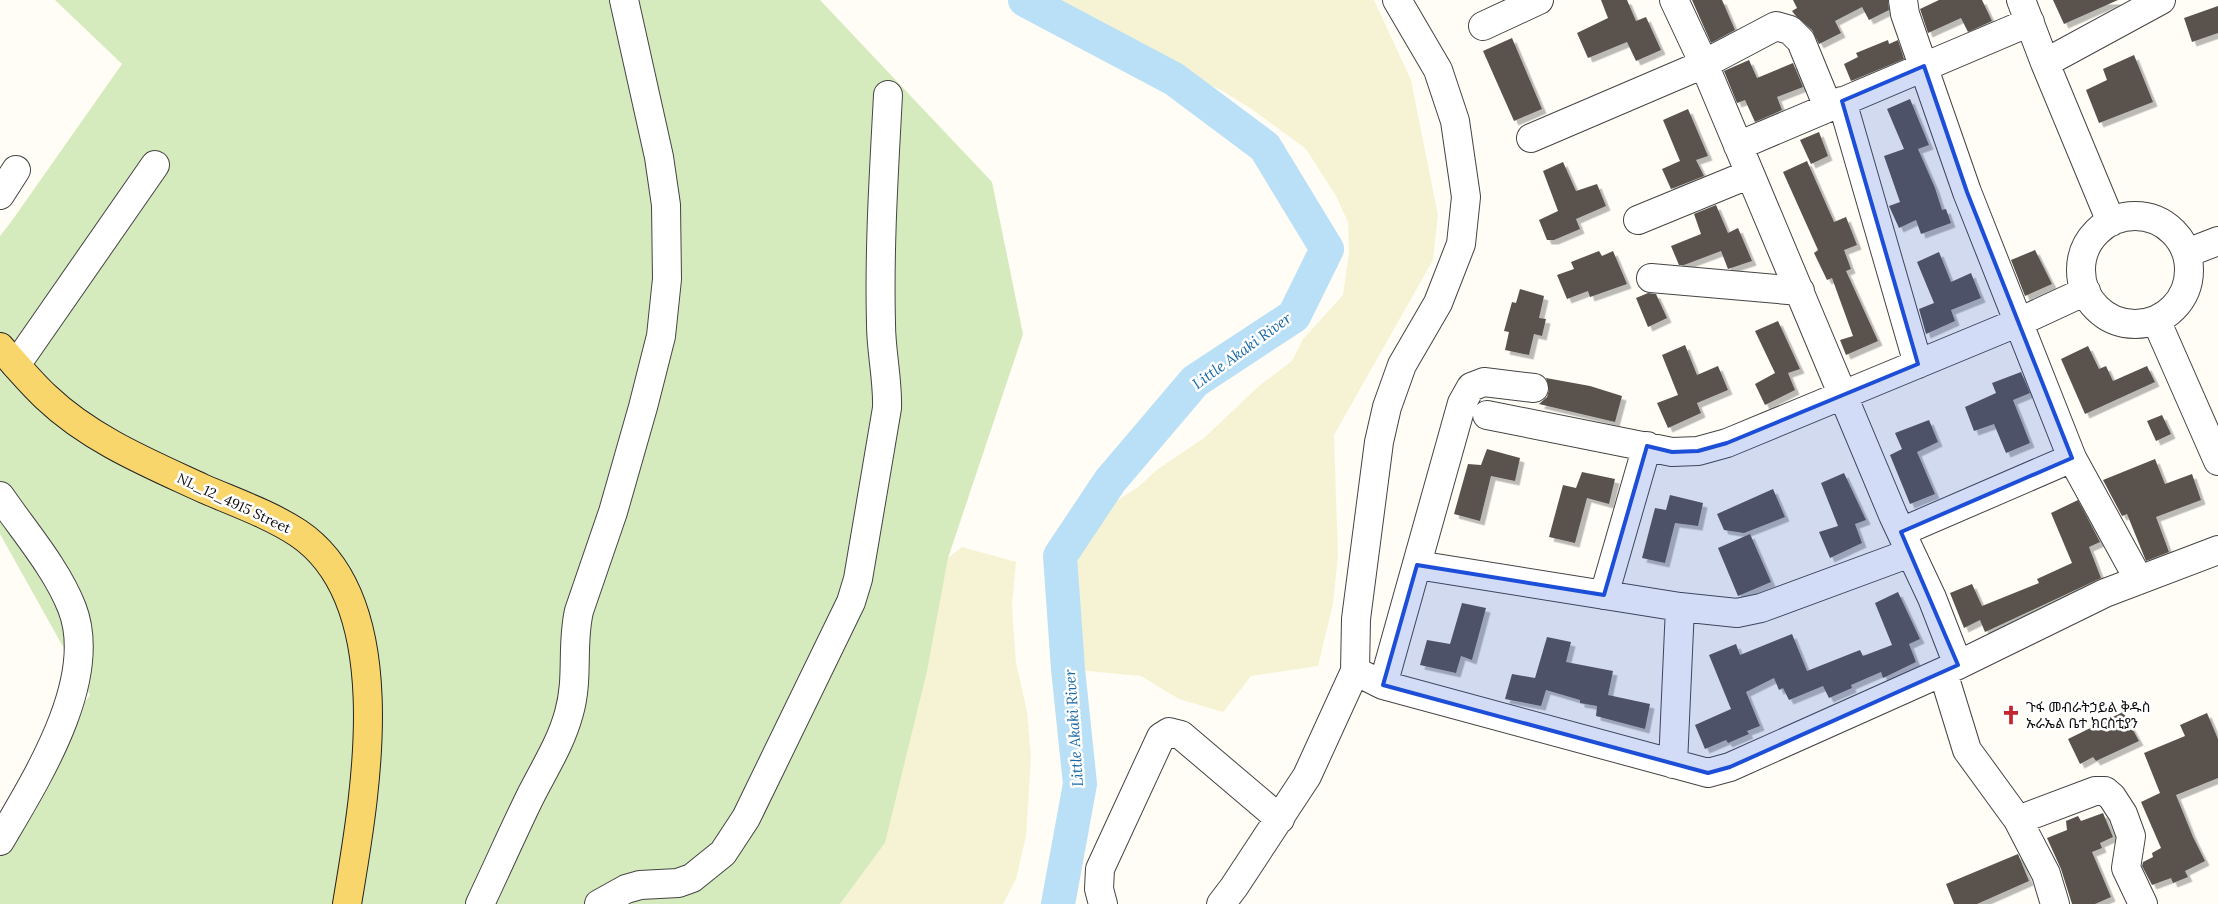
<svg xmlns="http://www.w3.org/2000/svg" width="2218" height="904" viewBox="0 0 2218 904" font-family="Lora,'Noto Sans Ethiopic',serif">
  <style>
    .farmland { fill: #f6f3d4 }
    .green { fill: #d5ebbd }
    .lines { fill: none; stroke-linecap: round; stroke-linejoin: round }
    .river { stroke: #b9e0f7; stroke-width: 34 }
    .building { fill: #5a524d; filter: url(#shadow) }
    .minor-casing { stroke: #444; stroke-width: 30 }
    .major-casing { stroke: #222; stroke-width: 30 }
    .minor { stroke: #fff; stroke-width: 28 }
    .major { stroke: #f9d66b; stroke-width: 28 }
    .marked { fill: #1d4ed8; fill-opacity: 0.2; stroke: #1d4ed8; stroke-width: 4; stroke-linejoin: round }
    .labels { text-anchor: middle; stroke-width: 5; stroke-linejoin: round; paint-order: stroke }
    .street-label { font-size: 14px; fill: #111; stroke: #fff }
    .poi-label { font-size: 14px; fill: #111; stroke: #fff; text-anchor: start }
    .water-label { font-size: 15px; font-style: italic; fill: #1768a6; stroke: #fff }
  </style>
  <defs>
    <filter id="shadow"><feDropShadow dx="4.5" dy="4.5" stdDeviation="0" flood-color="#0004"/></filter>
  </defs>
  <rect width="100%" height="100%" fill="#fffdf5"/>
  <!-- farmland -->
  <path class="farmland" d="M1044,0H1374L1411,80L1438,215L1433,260L1334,435L1338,556L1333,604L1318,666L1251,676L1223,712L1179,699L1141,676L1077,670L1070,651L1065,586L1067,558L1106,508L1138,487L1158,469L1204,438L1259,386L1292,361L1303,339L1343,295L1349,253L1348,222L1336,196L1306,149L1253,110L1221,90L1169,69L1147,53L1074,19Z
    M962,547L1016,562L1012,606L1016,663L1027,711L1031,758L1026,836L1016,879L1003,904H840L885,843L948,558Z"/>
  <!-- green -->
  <path class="green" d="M55,0H820L992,182L1023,334L948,558L927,671L885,843L840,904H0V819L90,695L0,534V236L11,222L122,64Z"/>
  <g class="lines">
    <!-- river -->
    <path class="river" d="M1025,0L1174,79L1265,147L1327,249L1294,316L1195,381L1110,481L1060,556L1068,669L1080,784L1058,904"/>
  </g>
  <!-- building -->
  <path class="building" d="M1601,0H1627L1636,21L1646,17L1661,50L1636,61L1627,42L1588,58L1577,33L1608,18Z
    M1692,0H1722L1735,30L1711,43Z
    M1793,0H1888L1889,10L1869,20L1862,7L1835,21L1841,33L1819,44L1812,30L1795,15L1792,11L1797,8Z
    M1939,0H1982L1992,21L1968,32L1961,18L1928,33L1920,9Z
    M2053,0H2118L2064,24Z
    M2218,6V33L2192,42L2184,18Z
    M1512,38L1542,109L1514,121L1483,51Z
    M1888,40L1889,44L1898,40L1904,59L1851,81L1844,64L1858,57L1856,53Z
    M2134,55L2153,102L2099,123L2086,90L2107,80L2103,69Z
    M1749,60L1757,78L1793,63L1803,87L1777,97L1782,110L1755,122L1745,100L1737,103L1724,71Z
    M1910,99L1929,145L1918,149L1935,188L1942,210L1946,209L1951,223L1921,234L1916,220L1899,228L1889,206L1900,202L1884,156L1904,149L1887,109Z
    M1688,109L1708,156L1696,160L1704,176L1671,189L1662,169L1680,161L1663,120Z
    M1819,132L1828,156L1811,164L1800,140Z
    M1807,161L1834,222L1846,217L1857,245L1844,250L1851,269L1846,271L1878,341L1846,355L1840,340L1853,336L1832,278L1827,280L1814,253L1818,250L1783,172Z
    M1563,162L1576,191L1597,184L1606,206L1576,219L1580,229L1554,240H1547L1539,220L1558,211L1543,171Z
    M1716,205L1728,233L1738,228L1752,261L1728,269L1721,251L1684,265H1679L1671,246L1701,234L1694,214Z
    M2035,250L2052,284L2025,296L2011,260Z
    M1599,251L1602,256L1613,251L1627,284L1590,297L1588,291L1567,299L1557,275L1574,269L1571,262Z
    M1939,252L1951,282L1971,273L1981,298L1951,310L1955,321L1926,334L1919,309L1934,303L1917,262Z
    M1520,289L1544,296L1539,318L1546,319L1542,336L1534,334L1529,355L1505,350L1509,332L1504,331L1512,302L1516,303Z
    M1648,293L1656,294L1667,318L1648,327L1636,298Z
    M1778,321L1800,369L1788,373L1795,390L1765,405L1755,384L1775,373L1755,331Z
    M1685,345L1697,375L1718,366L1728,390L1697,403L1701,413L1668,428L1657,403L1678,395L1662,355Z
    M2088,346L2099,369L2106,366L2113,381L2147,366L2155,382L2085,414L2061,359Z
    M2021,372L2030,393L2013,400L2030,443L2006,453L1994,424L1974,431L1965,407L1996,393L1992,383Z
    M1546,378L1590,386L1622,396L1615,422L1539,404L1547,397L1549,390Z
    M2162,415L2171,434L2156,441L2147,421Z
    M1929,420L1938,442L1917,452L1935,494L1910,504L1890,455L1902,449L1895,433Z
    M1487,449L1520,458L1515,481L1491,476L1480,521L1454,514L1468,464L1481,465Z
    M2155,459L2165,484L2192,474L2201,500L2156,517L2169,552L2146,561L2127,514L2122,516L2103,480Z
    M1582,472L1615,479L1609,504L1587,498L1575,543L1549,537L1563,485L1576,488Z
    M1844,473L1866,520L1855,524L1862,543L1830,558L1819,532L1838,526L1821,483Z
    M1773,489L1785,517L1744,533L1724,530L1717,514Z
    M1670,495L1703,503L1698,526L1675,523L1665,563L1642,558L1655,508L1666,510Z
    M2078,500L2100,542L2089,547L2101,578L1985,632L1980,620L1964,628L1950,593L1972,584L1982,606L2039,583L2037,579L2072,563L2051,513Z
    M1750,534L1771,582L1738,596L1718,548Z
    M1898,592L1920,639L1909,644L1916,662L1883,678L1881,672L1851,685L1852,688L1829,698L1823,686L1789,700L1783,688L1779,690L1774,678L1746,692L1760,726L1747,731L1749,734L1728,743L1726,740L1705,749L1695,725L1731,709L1709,655L1736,644L1740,655L1792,634L1807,671L1860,650L1863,656L1892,645L1875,603Z
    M1462,603L1486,608L1472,660L1461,656L1456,673L1420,665L1427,640L1450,644Z
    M1547,637L1571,642L1566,662L1613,671L1608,695L1650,704L1645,729L1596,716L1597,706L1580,703V700L1546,690L1541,706L1505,699L1512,674L1535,678Z
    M2123,712L2139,741L2096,761L2093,757L2080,764L2068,739Z
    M2207,713L2218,739V778L2176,795L2193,837L2205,861L2185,871L2188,877L2173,883L2171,878L2152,885L2142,866L2143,862L2153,857L2152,853L2161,848L2141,802L2160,793L2144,753L2185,736L2180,725Z
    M2103,813L2113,837L2100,843L2102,848L2092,852L2111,897L2095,904H2072L2061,869L2047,838L2067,830L2066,821L2078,816L2081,821Z
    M2018,854L2029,881L1977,904H1954L1946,884Z"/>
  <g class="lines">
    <defs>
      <path id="minor" d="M1674,0L1704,64L1893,515L1932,598L1958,665
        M1903,0L1905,14L1967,192L2072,458L2139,580
        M2021,0L2045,63L2111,222
        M1483,26L1539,0
        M2045,63L2161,0
        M1842,101L1918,364
        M1531,138L1704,64L1776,26L1790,30L1801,41L1828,107
        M1738,146L2030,22
        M0,195L16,170
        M2081 270a54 54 0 1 1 108 0a54 54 0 1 1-108 0Z
        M1638,220L1750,174
        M2187,253L2218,241
        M1651,278L1800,291
        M2156,320L2218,461
        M16,365L155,165
        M1487,415L1672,452L1698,451L1727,443L2019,322L2086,291
        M0,496C24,531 57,569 72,608C100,680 35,781 0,841
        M1901,532L2072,458
        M1417,565L1680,607L1737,613L1761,608L1910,553
        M1604,595L1647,446
        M1355,671L1383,685L1708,773L1730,767L1958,665L2105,593L2218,550
        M1943,672L1967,750L2018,820L2046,874L2055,904
        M1383,685L1462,403L1471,387L1484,382L1534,388
        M1673,764L1680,607
        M2018,820L2095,791H2105L2112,797L2123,814L2131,836L2126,868L2143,904
        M480,904C497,868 513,832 530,797C544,769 561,743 569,713C579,678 571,645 579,611L613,512L643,407L661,336L667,279L666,205L659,157L624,0
        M599,904L626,889L640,885L678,883L692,878L723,853L746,818L851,602L858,579L887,408C888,380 881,352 881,324C879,247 884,171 888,95
        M1103,904L1099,889L1100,869L1161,737L1169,732L1181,735L1280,819
        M1221,904L1234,887L1307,776L1355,671L1356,619L1379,442L1387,407L1402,365L1438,303L1461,244L1466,197L1455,121L1438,70L1397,0"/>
      <path id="major" d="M0,347C15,364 30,382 46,397C90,439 148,463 202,488C234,502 269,514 298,533C402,603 364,801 347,904"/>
    </defs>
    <!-- minor casing -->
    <use href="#minor" class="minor-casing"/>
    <!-- major casing -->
    <use href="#major" class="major-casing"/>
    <!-- minor -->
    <use href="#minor" class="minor"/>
    <!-- major -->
    <use href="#major" class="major"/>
  </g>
  <!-- marked area -->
  <path class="marked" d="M1924,66L1967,192L2072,458L1901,532L1958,665L1730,767L1708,773L1383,685L1417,565L1604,595L1647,446L1672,452L1698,451L1727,443L1918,364L1842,101Z"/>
  <!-- icons -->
  <defs>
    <symbol id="church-bare" viewBox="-9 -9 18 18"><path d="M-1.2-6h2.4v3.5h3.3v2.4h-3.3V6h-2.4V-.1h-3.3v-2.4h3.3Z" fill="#c4262e" stroke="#fff" stroke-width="2.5" paint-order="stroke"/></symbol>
  </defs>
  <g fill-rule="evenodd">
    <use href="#church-bare" x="1997" y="701" width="28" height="28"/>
  </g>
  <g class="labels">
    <!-- street labels -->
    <g class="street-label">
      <text transform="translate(234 503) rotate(25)" y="5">NL_12_4915 Street</text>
    </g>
    <!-- poi labels -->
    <g class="poi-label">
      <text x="2026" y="712">ጉፋ መብራትኃይል ቅዱስ<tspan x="2026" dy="16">ኡራኤል ቤተ ክርስቲያን</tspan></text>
    </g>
    <!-- water labels -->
    <g class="water-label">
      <text transform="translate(1242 351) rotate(-36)" y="5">Little Akaki River</text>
      <text transform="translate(1074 728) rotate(-94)" y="5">Little Akaki River</text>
    </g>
  </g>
</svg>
